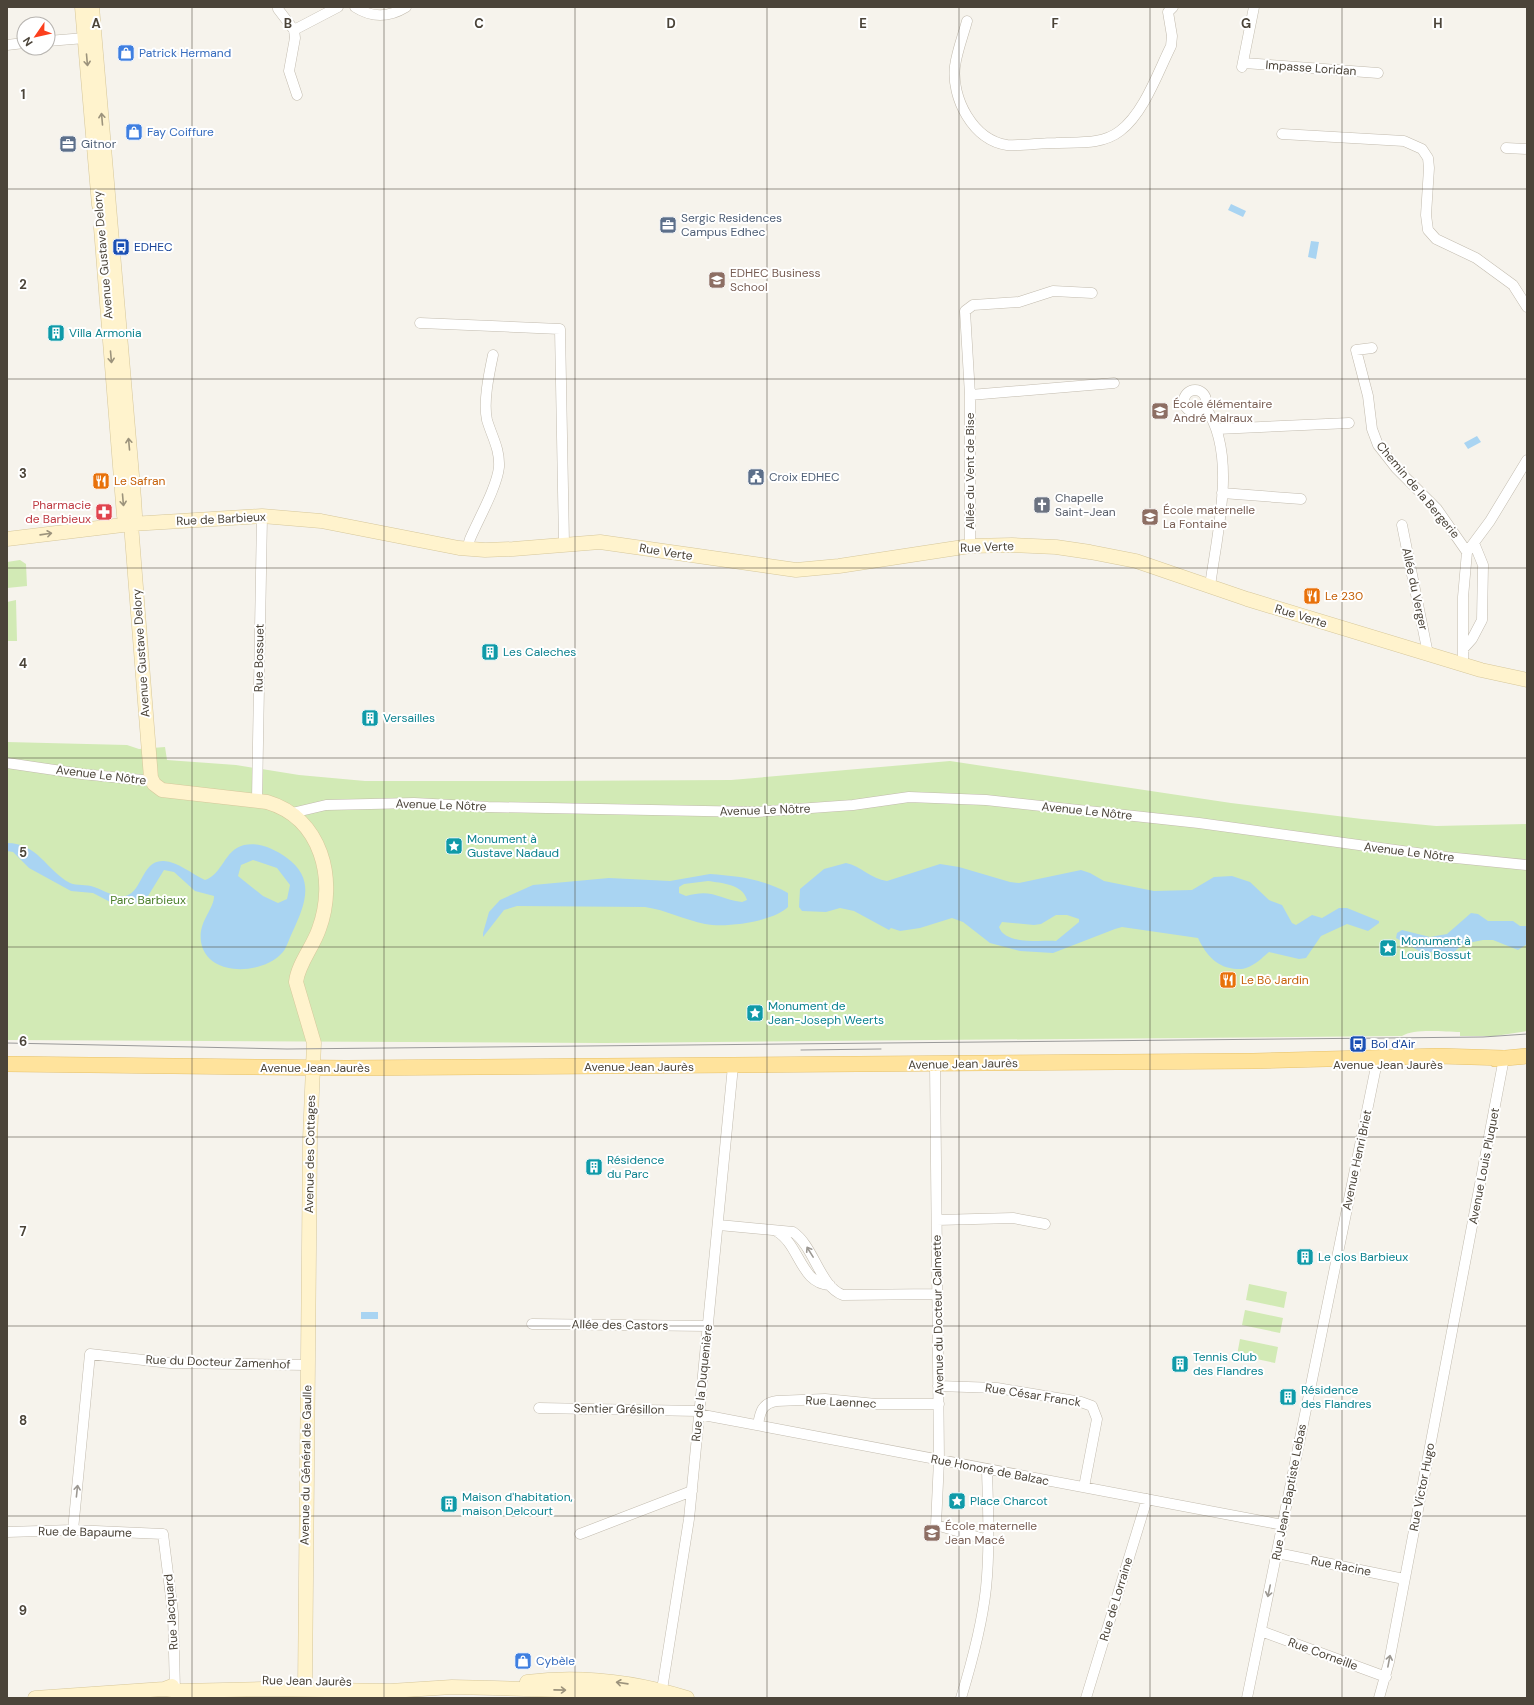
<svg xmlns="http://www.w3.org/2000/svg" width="1534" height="1705" viewBox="0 0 1534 1705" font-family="'DM Sans',sans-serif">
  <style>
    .green { fill: #d2eab5 }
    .water { fill: #a9d4f2; fill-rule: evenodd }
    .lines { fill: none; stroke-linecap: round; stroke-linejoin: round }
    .street-casing { stroke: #c2bbae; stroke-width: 11 }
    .secondary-casing { stroke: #d6c79b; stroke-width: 15 }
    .primary-casing { stroke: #e6c16a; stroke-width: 16 }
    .street { stroke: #fff; stroke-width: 10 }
    .secondary { stroke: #fff3cd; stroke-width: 14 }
    .primary { stroke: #ffe39c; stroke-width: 15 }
    .tram { stroke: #9a9a9a; stroke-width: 1 }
    .oneway { stroke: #9c937c }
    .oneway2 { stroke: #9c9892 }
    .grid { fill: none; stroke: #4b4439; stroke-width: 1; stroke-opacity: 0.55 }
    .labels { text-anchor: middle; stroke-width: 4; stroke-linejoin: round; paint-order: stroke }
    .shop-label { font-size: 12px; fill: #366cbe; stroke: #fff; text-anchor: start }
    .street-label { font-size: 12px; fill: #4b4439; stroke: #fff }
    .service-label { font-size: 12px; fill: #4e5e75; stroke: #fff; text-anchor: start }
    .transit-label { font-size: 12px; fill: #164399; stroke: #fff; text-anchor: start }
    .education-label { font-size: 12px; fill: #785e54; stroke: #fff; text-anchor: start }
    .culture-label { font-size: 12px; fill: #0d838f; stroke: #fff; text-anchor: start }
    .food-label { font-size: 12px; fill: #c56008; stroke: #fff; text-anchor: start }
    .worship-label { font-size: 12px; fill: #5b616d; stroke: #fff; text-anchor: start }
    .health-label { font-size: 12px; fill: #be3a42; stroke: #fff; text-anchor: end }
    .park-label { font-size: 12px; fill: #4a7f2a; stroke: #fff }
    .grid-label { font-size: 13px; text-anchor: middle; font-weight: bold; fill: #4b4439; stroke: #fff; stroke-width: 4; stroke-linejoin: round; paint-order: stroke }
  </style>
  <rect width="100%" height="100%" fill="#f6f3ec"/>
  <!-- green -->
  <path class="green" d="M20,560L26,564L27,586L7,588V562Z
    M16,600L17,641H7V602Z
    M7,742L127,745L139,749L165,747L167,760L236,765L299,775L365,781H542L731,780L950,761L1231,803L1362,819L1436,826L1527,824V1031L1495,1036H1460V1032C1445,1032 1414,1028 1402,1036L605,1043L7,1040Z
    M1249,1284L1287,1292L1284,1308L1246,1300Z
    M1245,1310L1283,1318L1280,1333L1242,1325Z
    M1240,1339L1278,1347L1275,1363L1237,1355Z"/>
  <!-- water -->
  <path class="water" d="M1231,204L1246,211L1243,217L1228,210Z
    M1311,241L1319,242L1316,259L1308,257Z
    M1477,436L1481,442L1468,449L1464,443Z
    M7,843C38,843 46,870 70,883C77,886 86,884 94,887C104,890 107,894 119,896C143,900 139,859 164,861C178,862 192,874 205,880C223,874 224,850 244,845C260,842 274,849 287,858C316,879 305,905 292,933C289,939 286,950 281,954C261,975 207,977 201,942C198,921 214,910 214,896L195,891L174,872L164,870L148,896L133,905L114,904L93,893L71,891L29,868L13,852L7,851ZM253,860L277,868L290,885L287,899L278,903L263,896L238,876L241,865Z
    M846,863C861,866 871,879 887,881L940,864L959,867L1010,882L1019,883L1081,870L1090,873L1104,881L1154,891L1192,890L1214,877L1232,876L1250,882L1269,900L1282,905L1292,923L1296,925L1312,915L1322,918L1339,908H1347L1379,921V923L1368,931L1347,924L1321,936L1306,958L1299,959L1269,952C1262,958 1255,965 1246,968C1244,969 1240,969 1237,969C1217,968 1206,955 1198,938L1122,927L1115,929L1053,953L1020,951L990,943L963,922L952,918L920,928L900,931L891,928L889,930L854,911L840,908L826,912L802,911L799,907L800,889L824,869ZM1056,915H1067L1079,919V922L1056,941C1040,940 1005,945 999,927L1002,922L1034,925L1041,924Z
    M710,874C738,876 763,879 788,893V907C772,922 726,928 705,924C685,920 666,910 645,907L517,906L504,910L483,937V933L489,912L500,900L533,885L609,878L670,881ZM708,881C721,883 743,884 747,900L742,902C718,899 713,888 686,896L679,893V887L684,884Z
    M1471,913L1478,914L1488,921H1513L1520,926H1527V944L1518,950L1493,940H1483L1463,944L1454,952H1426L1419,951L1396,938L1397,933L1402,930L1430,937L1447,934Z
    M361,1312H378V1319H361Z"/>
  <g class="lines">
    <defs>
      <path id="street" d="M355,7C372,18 388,18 406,7
        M278,9L294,30
        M967,21C963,36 957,51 955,66C951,98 973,140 1007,145C1022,146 1040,143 1056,143C1078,142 1102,145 1120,131C1144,113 1158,72 1171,46L1172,36L1168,12L1173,7
        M48,41L85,38
        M7,45L24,43
        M1244,63L1378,73
        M1242,67L1254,7
        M297,95L289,71L295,38L294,30L338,7
        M1282,134L1404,141L1422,149L1428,158L1429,168L1426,215L1428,230L1436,239L1476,258L1513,285L1527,307
        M1506,148L1527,149
        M420,323L560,329L564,543
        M1372,348L1356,350L1368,396L1372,429L1378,445L1396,468L1437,509L1467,552
        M1184 401a11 11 0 1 1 22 0a11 11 0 1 1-22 0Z
        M970,395L1114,383
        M1205,407C1238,453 1217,533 1210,586
        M1217,429L1349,423
        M1222,493L1301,499
        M1402,525L1428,654
        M970,546V395L965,311L973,305L1019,302L1053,291L1092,293
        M467,549L470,539C478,520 497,487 499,467C500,449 492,437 487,420C483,402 489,374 493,355
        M1463,649L1472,639L1482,620L1483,565L1474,543
        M1463,665V597L1467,552L1490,521L1527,460
        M7,763L82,774L152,781
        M257,800L262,516
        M292,813L326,805L414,803L488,807L756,812L853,805L909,797L986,800L1199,823L1446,857L1527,865
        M935,1064L939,1460L936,1525L988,1540
        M937,1220L1013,1218L1045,1224
        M719,1225L793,1232C814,1246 820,1287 843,1295L938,1294
        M776,1231C800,1244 800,1284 830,1285
        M532,1324L708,1326
        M938,1386L997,1388L1081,1402L1092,1406L1097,1419L1084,1487
        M539,1408L698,1411
        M698,1414L1283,1525
        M758,1425C760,1412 762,1403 777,1401L825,1399L876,1404H939
        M73,1530L90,1354L170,1363L307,1365
        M7,1532L73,1530L163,1534L173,1613L175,1691
        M580,1534L692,1491
        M1277,1553L1404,1579
        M1261,1631L1386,1677
        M661,1696L689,1519L733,1066
        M961,1698C972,1662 982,1626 986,1588C990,1549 988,1508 987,1469
        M1086,1698L1147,1499
        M1247,1698L1378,1057
        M1379,1698L1389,1662L1504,1058"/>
      <path id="secondary" d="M82,7L99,205
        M92,7L134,499L135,515L131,524L151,778L154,784L162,790L267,802C322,818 337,880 319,929C313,947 298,964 296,982L314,1043L310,1139L305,1689
        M101,228L124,516L131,524
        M7,539L131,524L262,516L321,521L459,548L485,550L513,549L600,542L796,570L839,566L970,546L1012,545L1056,547L1090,552L1136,561L1247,599L1481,670L1527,680
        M527,1682C582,1675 635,1682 687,1698
        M164,1689L181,1691L262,1689L390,1691L452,1687L494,1688L591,1691L654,1698
        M35,1698L164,1689L172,1686"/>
      <path id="primary" d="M1495,1059L1527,1056
        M7,1064L346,1068L1253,1061L1439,1056L1504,1058"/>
    </defs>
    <!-- street casing -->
    <use href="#street" class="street-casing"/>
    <!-- secondary casing -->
    <use href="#secondary" class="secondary-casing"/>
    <!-- primary casing -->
    <use href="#primary" class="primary-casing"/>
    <!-- street -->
    <use href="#street" class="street"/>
    <!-- secondary -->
    <use href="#secondary" class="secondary"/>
    <!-- primary -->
    <use href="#primary" class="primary"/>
    <!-- tram -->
    <path class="tram" d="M7,1043L287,1049L1483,1037L1527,1034
      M801,1050L881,1049"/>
  </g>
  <!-- one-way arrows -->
  <defs><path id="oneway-shaft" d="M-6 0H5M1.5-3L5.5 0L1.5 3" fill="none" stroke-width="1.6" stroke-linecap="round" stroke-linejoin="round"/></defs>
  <g class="oneway">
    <use href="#oneway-shaft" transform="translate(87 60) rotate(85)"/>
    <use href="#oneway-shaft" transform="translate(102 119) rotate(-95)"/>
    <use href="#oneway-shaft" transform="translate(111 357) rotate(85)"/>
    <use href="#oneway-shaft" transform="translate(129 444) rotate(-95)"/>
    <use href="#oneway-shaft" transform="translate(123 500) rotate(85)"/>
    <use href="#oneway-shaft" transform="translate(46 534) rotate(-8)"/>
    <use href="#oneway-shaft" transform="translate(622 1683) rotate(-172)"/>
    <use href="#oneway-shaft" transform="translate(560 1690) rotate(1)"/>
  </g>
  <g class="oneway2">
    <use href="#oneway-shaft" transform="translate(810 1252) rotate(-122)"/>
    <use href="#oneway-shaft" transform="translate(77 1491) rotate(-84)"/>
    <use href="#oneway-shaft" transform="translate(1269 1591) rotate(102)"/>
    <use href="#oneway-shaft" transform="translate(1389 1661) rotate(-79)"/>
  </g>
  <!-- grid -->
  <path class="grid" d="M192,7V1698M384,7V1698M575,7V1698M767,7V1698M959,7V1698M1150,7V1698M1342,7V1698M7,189H1527M7,379H1527M7,568H1527M7,758H1527M7,947H1527M7,1137H1527M7,1326H1527M7,1516H1527"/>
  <!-- icons -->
  <defs>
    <symbol id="shop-square" viewBox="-11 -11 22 22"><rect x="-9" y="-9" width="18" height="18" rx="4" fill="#3f7fe0" stroke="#fff"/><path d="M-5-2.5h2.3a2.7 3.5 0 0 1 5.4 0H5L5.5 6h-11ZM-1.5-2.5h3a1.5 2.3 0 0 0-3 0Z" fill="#fff"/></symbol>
    <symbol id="office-square" viewBox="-11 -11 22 22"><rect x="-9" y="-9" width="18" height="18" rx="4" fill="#5c6f8a" stroke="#fff"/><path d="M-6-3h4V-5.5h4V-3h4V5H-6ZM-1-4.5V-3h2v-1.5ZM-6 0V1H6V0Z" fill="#fff"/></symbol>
    <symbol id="bus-square" viewBox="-11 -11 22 22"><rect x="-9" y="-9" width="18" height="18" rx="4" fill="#1a4fb4" stroke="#fff"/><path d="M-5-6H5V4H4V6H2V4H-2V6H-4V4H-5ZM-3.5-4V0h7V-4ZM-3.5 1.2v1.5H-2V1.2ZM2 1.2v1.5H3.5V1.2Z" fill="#fff"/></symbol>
    <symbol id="university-square" viewBox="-11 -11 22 22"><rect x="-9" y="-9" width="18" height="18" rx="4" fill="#8d6e63" stroke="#fff"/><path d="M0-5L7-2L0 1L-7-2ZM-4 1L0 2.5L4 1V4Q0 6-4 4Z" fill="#fff"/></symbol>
    <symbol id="building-square" viewBox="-11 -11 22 22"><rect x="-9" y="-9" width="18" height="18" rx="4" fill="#0f9aa8" stroke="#fff"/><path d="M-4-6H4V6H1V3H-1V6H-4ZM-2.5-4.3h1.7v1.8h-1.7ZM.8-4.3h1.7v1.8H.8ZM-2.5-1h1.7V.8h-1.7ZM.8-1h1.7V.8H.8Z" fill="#fff"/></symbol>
    <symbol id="school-square" viewBox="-11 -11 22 22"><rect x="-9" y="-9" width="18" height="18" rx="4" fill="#8d6e63" stroke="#fff"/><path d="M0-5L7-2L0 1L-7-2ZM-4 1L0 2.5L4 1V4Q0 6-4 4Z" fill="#fff"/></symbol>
    <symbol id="civic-square" viewBox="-11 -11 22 22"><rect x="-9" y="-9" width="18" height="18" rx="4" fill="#5c6f8a" stroke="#fff"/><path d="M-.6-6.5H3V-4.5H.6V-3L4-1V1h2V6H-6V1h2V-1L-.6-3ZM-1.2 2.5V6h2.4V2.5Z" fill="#fff"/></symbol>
    <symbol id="restaurant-square" viewBox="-11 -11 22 22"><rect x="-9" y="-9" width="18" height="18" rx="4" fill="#e8710a" stroke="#fff"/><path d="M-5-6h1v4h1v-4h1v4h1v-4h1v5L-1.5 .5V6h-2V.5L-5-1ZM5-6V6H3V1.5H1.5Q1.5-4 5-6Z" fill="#fff"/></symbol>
    <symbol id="church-square" viewBox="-11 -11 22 22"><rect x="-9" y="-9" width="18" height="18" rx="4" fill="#6b7280" stroke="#fff"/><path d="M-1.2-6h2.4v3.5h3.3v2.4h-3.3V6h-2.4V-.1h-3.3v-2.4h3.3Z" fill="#fff"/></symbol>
    <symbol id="pharmacy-square" viewBox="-11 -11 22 22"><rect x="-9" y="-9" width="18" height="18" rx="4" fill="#e0444e" stroke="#fff"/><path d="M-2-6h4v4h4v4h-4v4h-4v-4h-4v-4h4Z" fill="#fff"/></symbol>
    <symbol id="sight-square" viewBox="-11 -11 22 22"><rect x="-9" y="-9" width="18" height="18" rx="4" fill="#0f9aa8" stroke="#fff"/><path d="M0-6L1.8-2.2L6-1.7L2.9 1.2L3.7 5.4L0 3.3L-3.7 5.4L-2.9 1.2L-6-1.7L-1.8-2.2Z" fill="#fff"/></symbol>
  </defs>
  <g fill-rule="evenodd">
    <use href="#shop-square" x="116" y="43" width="20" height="20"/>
    <use href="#shop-square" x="124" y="122" width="20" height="20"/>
    <use href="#office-square" x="58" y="134" width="20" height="20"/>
    <use href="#office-square" x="658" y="215" width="20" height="20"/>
    <use href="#bus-square" x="111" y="237" width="20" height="20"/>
    <use href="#university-square" x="707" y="270" width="20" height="20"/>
    <use href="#building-square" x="46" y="323" width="20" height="20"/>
    <use href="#school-square" x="1150" y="401" width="20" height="20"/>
    <use href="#civic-square" x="746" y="467" width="20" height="20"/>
    <use href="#restaurant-square" x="91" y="471" width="20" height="20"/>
    <use href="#church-square" x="1032" y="495" width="20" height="20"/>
    <use href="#pharmacy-square" x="94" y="502" width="20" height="20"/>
    <use href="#school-square" x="1140" y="507" width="20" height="20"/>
    <use href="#restaurant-square" x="1302" y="586" width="20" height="20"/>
    <use href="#building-square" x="480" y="642" width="20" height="20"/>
    <use href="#building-square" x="360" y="708" width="20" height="20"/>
    <use href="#sight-square" x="444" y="836" width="20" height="20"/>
    <use href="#sight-square" x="1378" y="938" width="20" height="20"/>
    <use href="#restaurant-square" x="1218" y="970" width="20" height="20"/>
    <use href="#sight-square" x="745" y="1003" width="20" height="20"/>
    <use href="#bus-square" x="1348" y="1034" width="20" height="20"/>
    <use href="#building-square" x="584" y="1157" width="20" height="20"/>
    <use href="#building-square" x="1295" y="1247" width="20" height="20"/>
    <use href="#building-square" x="1170" y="1354" width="20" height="20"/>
    <use href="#building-square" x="1278" y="1387" width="20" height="20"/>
    <use href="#sight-square" x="947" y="1491" width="20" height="20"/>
    <use href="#building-square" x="439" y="1494" width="20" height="20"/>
    <use href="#school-square" x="922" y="1523" width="20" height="20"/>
    <use href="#shop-square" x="513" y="1651" width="20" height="20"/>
  </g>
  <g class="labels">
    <!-- shop labels -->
    <g class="shop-label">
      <text x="139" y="57">Patrick Hermand</text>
      <text x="147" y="136">Fay Coiffure</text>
      <text x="536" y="1665">Cybèle</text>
    </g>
    <!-- street labels -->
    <g class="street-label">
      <text transform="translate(1311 68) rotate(4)" y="4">Impasse Loridan</text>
      <text transform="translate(103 255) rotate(-95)" y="4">Avenue Gustave Delory</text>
      <text transform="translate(970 471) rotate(-90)" y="4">Allée du Vent de Bise</text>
      <text transform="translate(1418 490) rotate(50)" y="4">Chemin de la Bergerie</text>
      <text transform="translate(221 519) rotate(-3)" y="4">Rue de Barbieux</text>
      <text transform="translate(987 547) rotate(-2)" y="4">Rue Verte</text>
      <text transform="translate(666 552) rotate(9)" y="4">Rue Verte</text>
      <text transform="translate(1415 589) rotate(78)" y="4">Allée du Verger</text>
      <text transform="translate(1301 616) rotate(17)" y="4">Rue Verte</text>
      <text transform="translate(141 653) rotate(-94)" y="4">Avenue Gustave Delory</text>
      <text transform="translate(259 658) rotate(-89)" y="4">Rue Bossuet</text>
      <text transform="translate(101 775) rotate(7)" y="4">Avenue Le Nôtre</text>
      <text transform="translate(441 805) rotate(2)" y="4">Avenue Le Nôtre</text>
      <text transform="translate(765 810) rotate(-2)" y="4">Avenue Le Nôtre</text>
      <text transform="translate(1087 811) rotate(6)" y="4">Avenue Le Nôtre</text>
      <text transform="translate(1409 852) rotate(7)" y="4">Avenue Le Nôtre</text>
      <text transform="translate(963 1064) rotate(-1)" y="4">Avenue Jean Jaurès</text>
      <text x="1388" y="1069">Avenue Jean Jaurès</text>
      <text x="639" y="1071">Avenue Jean Jaurès</text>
      <text x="315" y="1072">Avenue Jean Jaurès</text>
      <text transform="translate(310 1154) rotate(-89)" y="4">Avenue des Cottages</text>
      <text transform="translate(1357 1160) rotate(-78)" y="4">Avenue Henri Briet</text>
      <text transform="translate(1484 1166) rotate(-79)" y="4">Avenue Louis Pluquet</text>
      <text transform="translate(938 1315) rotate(-91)" y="4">Avenue du Docteur Calmette</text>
      <text transform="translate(620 1325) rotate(1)" y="4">Allée des Castors</text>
      <text transform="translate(218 1362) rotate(2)" y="4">Rue du Docteur Zamenhof</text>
      <text transform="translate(702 1383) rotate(-84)" y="4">Rue de la Duquenière</text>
      <text transform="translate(1033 1395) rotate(9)" y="4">Rue César Franck</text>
      <text transform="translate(841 1402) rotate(3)" y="4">Rue Laennec</text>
      <text transform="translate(619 1409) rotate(1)" y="4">Sentier Grésillon</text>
      <text transform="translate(306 1465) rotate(-89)" y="4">Avenue du Général de Gaulle</text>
      <text transform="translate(990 1470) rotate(11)" y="4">Rue Honoré de Balzac</text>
      <text transform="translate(1422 1487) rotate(-79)" y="4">Rue Victor Hugo</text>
      <text transform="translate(1289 1492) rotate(-79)" y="4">Rue Jean-Baptiste Lebas</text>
      <text transform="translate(85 1532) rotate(1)" y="4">Rue de Bapaume</text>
      <text transform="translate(1341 1566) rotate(11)" y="4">Rue Racine</text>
      <text transform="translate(1116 1599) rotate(-73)" y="4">Rue de Lorraine</text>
      <text transform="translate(171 1612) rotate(-94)" y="4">Rue Jacquard</text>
      <text transform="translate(1323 1654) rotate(20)" y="4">Rue Corneille</text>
      <text transform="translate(307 1681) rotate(1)" y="4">Rue Jean Jaurès</text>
    </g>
    <!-- service labels -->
    <g class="service-label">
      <text x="81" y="148">Gitnor</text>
      <text x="681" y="222">Sergic Residences<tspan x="681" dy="14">Campus Edhec</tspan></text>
      <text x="769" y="481">Croix EDHEC</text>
    </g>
    <!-- transit labels -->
    <g class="transit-label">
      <text x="134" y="251">EDHEC</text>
      <text x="1371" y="1048">Bol d'Air</text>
    </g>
    <!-- education labels -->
    <g class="education-label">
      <text x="730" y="277">EDHEC Business<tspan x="730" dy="14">School</tspan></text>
      <text x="1173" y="408">École élémentaire<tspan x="1173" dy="14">André Malraux</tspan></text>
      <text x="1163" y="514">École maternelle<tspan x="1163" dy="14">La Fontaine</tspan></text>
      <text x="945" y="1530">École maternelle<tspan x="945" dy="14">Jean Macé</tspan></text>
    </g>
    <!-- culture labels -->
    <g class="culture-label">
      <text x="69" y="337">Villa Armonia</text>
      <text x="503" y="656">Les Caleches</text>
      <text x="383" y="722">Versailles</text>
      <text x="467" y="843">Monument à<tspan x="467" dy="14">Gustave Nadaud</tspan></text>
      <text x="1401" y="945">Monument à<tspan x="1401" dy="14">Louis Bossut</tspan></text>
      <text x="768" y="1010">Monument de<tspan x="768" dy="14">Jean-Joseph Weerts</tspan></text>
      <text x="607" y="1164">Résidence<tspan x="607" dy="14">du Parc</tspan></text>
      <text x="1318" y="1261">Le clos Barbieux</text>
      <text x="1193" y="1361">Tennis Club<tspan x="1193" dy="14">des Flandres</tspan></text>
      <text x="1301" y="1394">Résidence<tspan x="1301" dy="14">des Flandres</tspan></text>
      <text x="462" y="1501">Maison d'habitation,<tspan x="462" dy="14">maison Delcourt</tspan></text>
      <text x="970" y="1505">Place Charcot</text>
    </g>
    <!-- food labels -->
    <g class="food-label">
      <text x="114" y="485">Le Safran</text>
      <text x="1325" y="600">Le 230</text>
      <text x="1241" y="984">Le Bô Jardin</text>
    </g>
    <!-- worship labels -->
    <g class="worship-label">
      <text x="1055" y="502">Chapelle<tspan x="1055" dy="14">Saint-Jean</tspan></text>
    </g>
    <!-- health labels -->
    <g class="health-label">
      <text x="91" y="509">Pharmacie<tspan x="91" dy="14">de Barbieux</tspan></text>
    </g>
    <!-- park labels -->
    <g class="park-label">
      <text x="148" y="904">Parc Barbieux</text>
    </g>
  </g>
  <g class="grid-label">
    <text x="96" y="28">A</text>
    <text x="288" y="28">B</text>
    <text x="479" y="28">C</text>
    <text x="671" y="28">D</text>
    <text x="863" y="28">E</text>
    <text x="1055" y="28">F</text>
    <text x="1246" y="28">G</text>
    <text x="1438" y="28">H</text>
    <text x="23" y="99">1</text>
    <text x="23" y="289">2</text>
    <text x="23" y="478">3</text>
    <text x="23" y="668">4</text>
    <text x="23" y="857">5</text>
    <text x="23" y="1046">6</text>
    <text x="23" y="1236">7</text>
    <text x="23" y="1425">8</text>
    <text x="23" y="1615">9</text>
  </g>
  <!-- border -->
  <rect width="1534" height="1705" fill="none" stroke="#4b4439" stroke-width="16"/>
  <!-- north arrow -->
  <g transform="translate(36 36) rotate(236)"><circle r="19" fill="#ffffff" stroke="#b7b4b0"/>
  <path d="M0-3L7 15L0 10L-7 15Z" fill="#fc3f1d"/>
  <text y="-6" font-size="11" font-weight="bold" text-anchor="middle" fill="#4b4439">N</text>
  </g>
</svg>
